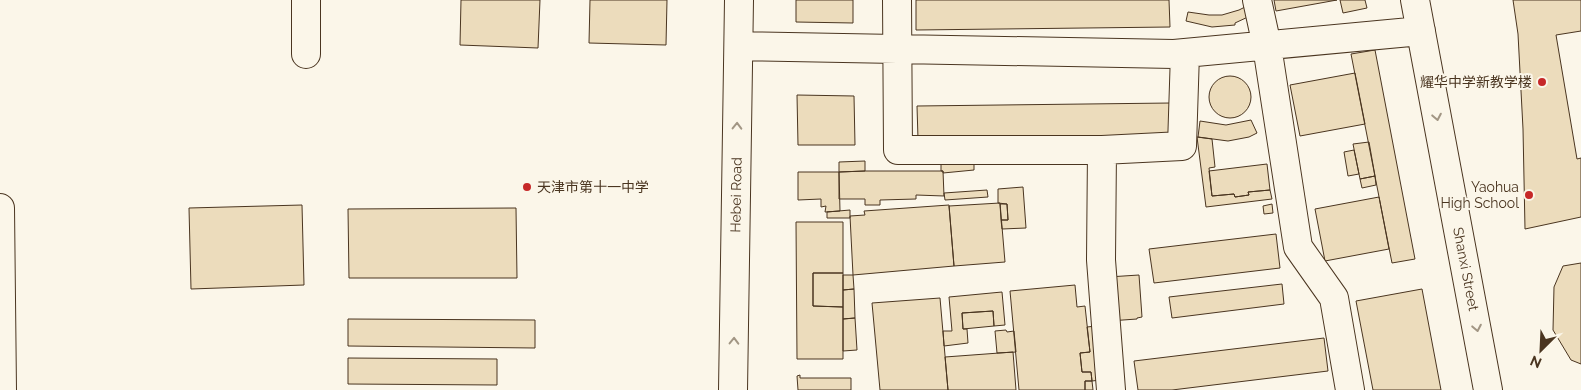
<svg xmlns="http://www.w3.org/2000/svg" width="1581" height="390" viewBox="0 0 1581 390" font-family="Raleway,'Noto Sans SC',sans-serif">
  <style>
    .building { fill: #ecdcbc; stroke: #4a3520 }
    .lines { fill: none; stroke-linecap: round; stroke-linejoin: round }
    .minor-casing { stroke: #4a3520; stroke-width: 30 }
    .minor { stroke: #fbf6e9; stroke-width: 28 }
    .oneway { stroke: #a29684 }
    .poi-dot { fill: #c62828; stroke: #fbf6e9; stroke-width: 2 }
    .labels { text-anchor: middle; stroke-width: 4; stroke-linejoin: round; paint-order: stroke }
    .poi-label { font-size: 14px; fill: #4a3520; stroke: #fbf6e9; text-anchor: end }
    .street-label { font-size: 14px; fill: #4a3520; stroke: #fbf6e9 }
  </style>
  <rect width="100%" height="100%" fill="#fbf6e9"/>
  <!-- building -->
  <path class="building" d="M461,0H540L538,48L460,45Z
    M590,0H667L666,45L589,43Z
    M796,0H853V23L796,22Z
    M916,0H1169L1170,27L916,30Z
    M1274,0H1337L1276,11Z
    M1340,0H1365L1367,8L1343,13Z
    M1513,0H1581V31L1556,35L1577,159L1581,158V217L1525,229L1523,129L1518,34Z
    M1251,4L1250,16L1235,23V25L1212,27L1186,21L1188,12L1209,15H1222L1239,10Z
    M1375,50L1415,259L1392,263L1351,54Z
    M1355,73L1365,124L1300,136L1290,85Z
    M1209 97a21 21 0 1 1 42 0a21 21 0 1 1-42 0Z
    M797,95L854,96L855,145H798Z
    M1171,103L1172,137L918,139L917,106Z
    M1251,120L1257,133L1249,137L1228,141L1198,137L1200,121L1226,125Z
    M1197,137L1212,139L1215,167L1209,168L1212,196L1234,194L1235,197L1249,195L1248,192L1270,190L1272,199L1206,207Z
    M1369,142L1375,176L1360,179L1353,144Z
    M1354,150L1359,174L1348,176L1344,152Z
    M974,160V170L943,173V171H941V161Z
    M865,161V171L839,172V162Z
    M1267,164L1270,190L1248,192L1249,195L1235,197L1234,194L1212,196L1209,171Z
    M865,171H943L944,196L916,195V199L880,200V205H865V199H839V172Z
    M798,172H839L840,211L825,212L826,206L821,207V199L798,200Z
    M1375,176L1376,185L1362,188L1360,179Z
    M1023,187L1026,228L1002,229L1001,220H1008L1007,204L998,203V189Z
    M987,190L988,197L945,200L944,193Z
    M1379,197L1389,249L1325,261L1315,209Z
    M1000,203L1005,262L954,266L949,206Z
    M1000,204H1007L1008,220H1001Z
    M1272,204L1273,213L1264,214L1263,206Z
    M302,205L304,285L191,289L189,208Z
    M949,205L954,266L853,275L850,216L865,215L864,211Z
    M516,208L517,278H349L348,209Z
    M850,210V218H827V212Z
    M796,222H843V273H813V306L843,307V359H797Z
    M1276,234L1280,268L1154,283L1149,249Z
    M1581,263V364L1571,360L1553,330L1554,287L1563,266Z
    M813,273H843V307L813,306Z
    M843,275H853L854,289L843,290Z
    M1139,275L1142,317L1137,318V319L1109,321L1108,277Z
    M1282,284L1284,304L1172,318L1169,297Z
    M1075,285L1077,307L1085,306L1090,352L1080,353L1082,372H1091L1092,381H1085V390H1019L1010,291Z
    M854,289L855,318L843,319V290Z
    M1422,289L1441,390H1373L1356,301Z
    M1002,292L1005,325L994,326L993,311L962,313L963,329H967L968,343L944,346L943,331H952L949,297Z
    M940,298L948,390H880L872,303Z
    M993,311L994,326L963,329L962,313Z
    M855,318L857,350L843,351V319Z
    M348,319L535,320V348L348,346Z
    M1096,326L1100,380L1092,381L1091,372H1082L1080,353L1090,352L1087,327Z
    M1006,330L1007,332L1014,331L1016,352L997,353L995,331Z
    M1324,338L1328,371L1172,390H1138L1134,361Z
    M1013,352L1016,390H948L945,357Z
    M348,358L497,359V385L348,384Z
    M800,375V378H851V390H798L797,376Z
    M1085,381H1092L1093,390H1085Z"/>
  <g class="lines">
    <defs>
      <path id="minor" d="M897,0L898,150H1102
        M1257,0L1267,46L1298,247L1334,298L1350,390
        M1415,0L1488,390
        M739,46L1174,54L1421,31
        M306,54V0
        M0,208L2,390
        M733,390L739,0
        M1111,390L1101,260L1102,150L1182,146L1185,53"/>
    </defs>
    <!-- minor casing -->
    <use href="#minor" class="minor-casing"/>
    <!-- minor -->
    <use href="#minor" class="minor"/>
  </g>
  <!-- one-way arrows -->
  <defs><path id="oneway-chevron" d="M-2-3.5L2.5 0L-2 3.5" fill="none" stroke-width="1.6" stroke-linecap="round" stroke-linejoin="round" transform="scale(1.25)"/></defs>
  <g class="oneway">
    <use href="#oneway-chevron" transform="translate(1437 117) rotate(79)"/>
    <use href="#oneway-chevron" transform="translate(737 126) rotate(-89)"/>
    <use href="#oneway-chevron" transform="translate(1477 328) rotate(79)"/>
    <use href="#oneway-chevron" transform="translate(734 341) rotate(-89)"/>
  </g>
  <!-- markers -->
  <g class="poi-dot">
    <circle cx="1542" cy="82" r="5"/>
    <circle cx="527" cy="187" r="5"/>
    <circle cx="1529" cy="195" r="5"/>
  </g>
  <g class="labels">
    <!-- poi labels -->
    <g class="poi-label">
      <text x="1532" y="87">耀华中学新教学楼</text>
      <text x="537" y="192" text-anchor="start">天津市第十一中学</text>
      <text x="1519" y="192">Yaohua<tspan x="1519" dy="16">High School</tspan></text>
    </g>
    <!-- street labels -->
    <g class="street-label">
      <text transform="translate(736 195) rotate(-89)" y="5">Hebei Road</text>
      <text transform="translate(1466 269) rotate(79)" y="5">Shanxi Street</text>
    </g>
  </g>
  <!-- north arrow -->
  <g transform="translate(1541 350) rotate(204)" stroke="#fbf6e9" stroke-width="4" paint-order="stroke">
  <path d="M0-4L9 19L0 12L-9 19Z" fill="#4a3520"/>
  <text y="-8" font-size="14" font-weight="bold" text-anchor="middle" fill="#4a3520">N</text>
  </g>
</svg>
